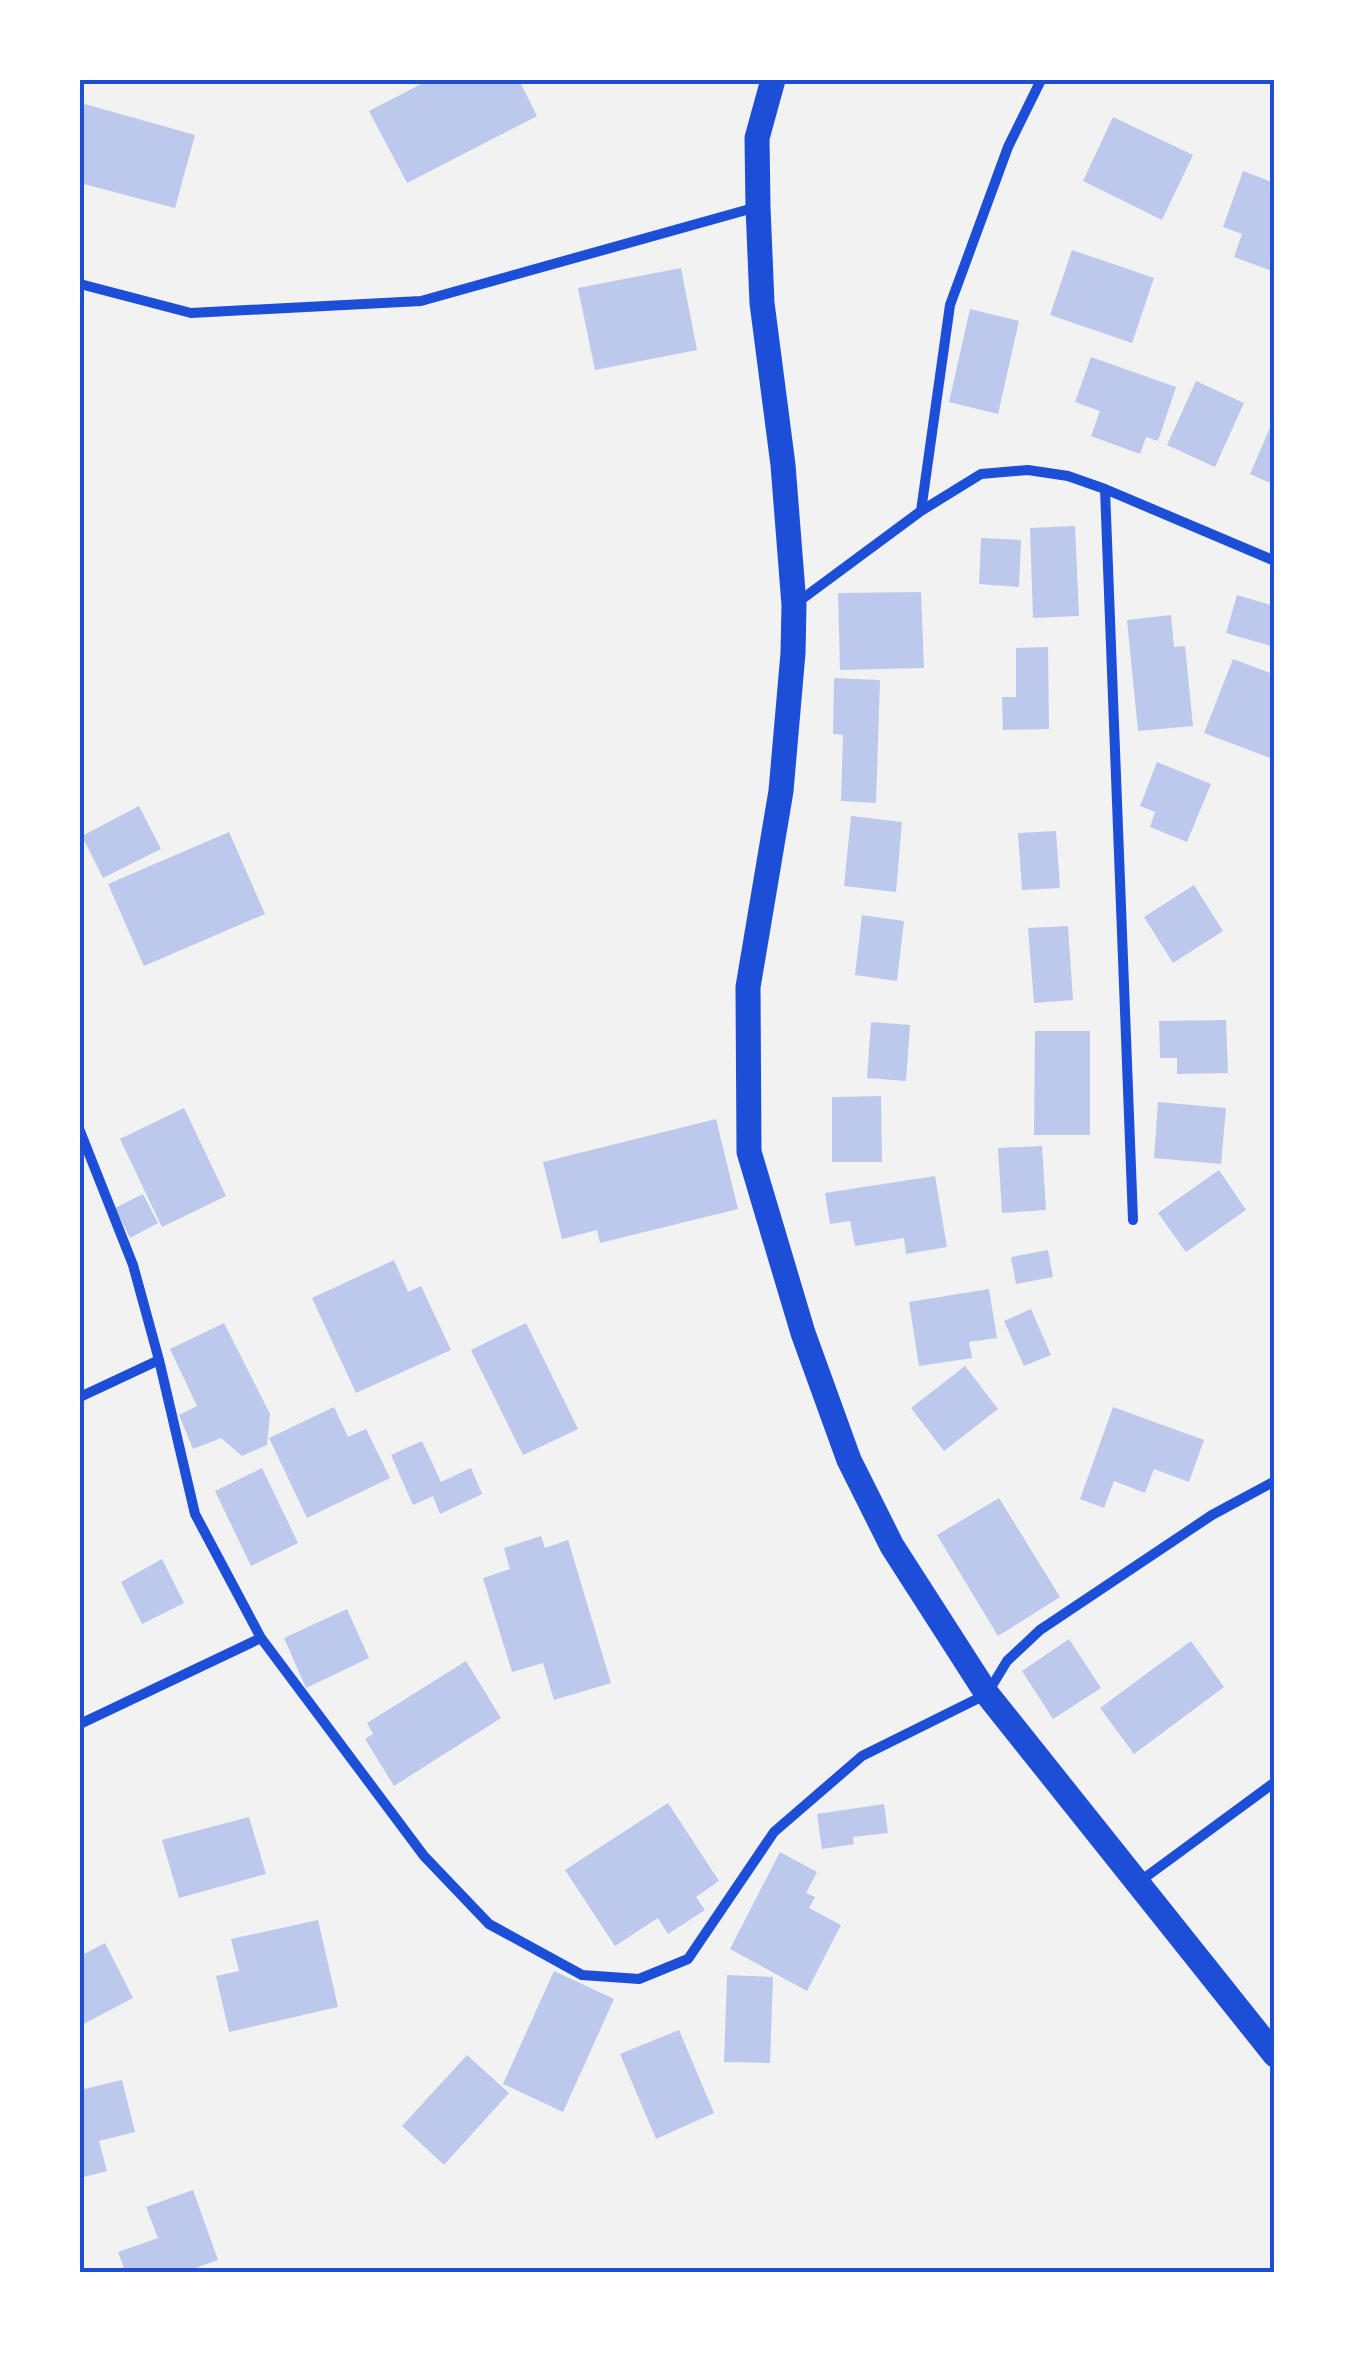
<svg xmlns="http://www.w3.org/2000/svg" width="1355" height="2353" viewBox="0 0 1355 2353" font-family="'Space Grotesk',sans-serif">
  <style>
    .building { fill: #bdc9ec }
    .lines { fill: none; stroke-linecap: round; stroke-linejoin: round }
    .minor { stroke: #1d4ed8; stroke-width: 10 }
    .primary { stroke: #1d4ed8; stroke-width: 25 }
    .neatline { fill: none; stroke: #1d4ed8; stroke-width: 4 }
  </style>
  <rect width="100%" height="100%" fill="#f2f2f2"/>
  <!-- building -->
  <path class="building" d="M429,80H519L537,116L407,183L369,111Z
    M81,103L195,135L175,208L80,183Z
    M1113,117L1193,155L1162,220L1083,181Z
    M1243,171L1275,183V272L1234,257L1242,234L1223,227Z
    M1072,250L1154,278L1132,343L1050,315Z
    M681,268L697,350L595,370L578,288Z
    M970,309L1019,321L998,414L949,402Z
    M1091,357L1176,387L1158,441L1146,437L1140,454L1091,436L1100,411L1075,402Z
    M1196,381L1244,403L1215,467L1167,445Z
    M1275,416V485L1250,474Z
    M1075,526L1079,616L1033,618L1030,528Z
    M981,538L1021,540L1019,587L979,584Z
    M921,592L924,668L840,670L838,593Z
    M1237,595L1275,606V647L1226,633Z
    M1171,615L1174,647L1185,646L1193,726L1138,731L1127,620Z
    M1048,647L1049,729L1003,730L1002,697H1016V648Z
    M1233,659L1275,675V760L1204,733Z
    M834,678L880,680L876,803L841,801L843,735L833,734Z
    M1157,762L1211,784L1187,842L1150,827L1155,812L1140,806Z
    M139,806L161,849L103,878L82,836Z
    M851,816L902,822L896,892L844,886Z
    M1056,831L1060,888L1022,890L1018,833Z
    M229,832L265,914L144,966L108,884Z
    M1194,885L1223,931L1173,963L1144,917Z
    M862,915L904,921L897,981L855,975Z
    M1068,926L1073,1000L1034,1003L1028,928Z
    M1226,1020L1228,1073L1177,1074V1058H1160L1159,1021Z
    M871,1022L910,1025L906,1081L867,1078Z
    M1035,1031H1090V1135H1034Z
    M881,1096L882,1162H832V1097Z
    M1158,1102L1226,1108L1221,1164L1154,1158Z
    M184,1108L226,1196L162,1227L120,1139Z
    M716,1119L738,1209L600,1243L597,1230L562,1239L543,1162Z
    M1042,1146L1046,1210L1002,1213L998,1148Z
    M1219,1170L1246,1210L1186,1252L1158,1213Z
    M935,1176L947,1247L906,1254L904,1238L855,1246L850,1221L830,1224L825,1193Z
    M143,1194L158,1223L130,1238L115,1208Z
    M1048,1250L1053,1277L1016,1284L1011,1257Z
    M394,1260L408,1292L421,1286L451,1350L356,1393L312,1298Z
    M989,1289L997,1338L969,1342L972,1358L919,1366L909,1302Z
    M1031,1309L1051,1355L1024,1366L1004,1321Z
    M224,1323L270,1414L267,1445L242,1456L221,1438L193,1449L179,1415L197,1406L170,1349Z
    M526,1323L578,1429L523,1455L471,1350Z
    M965,1366L998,1409L944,1451L911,1408Z
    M334,1407L348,1437L366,1429L390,1478L307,1518L269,1438Z
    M1113,1407L1204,1440L1189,1482L1154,1469L1145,1493L1114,1481L1104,1508L1080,1499Z
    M422,1441L441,1482L471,1468L482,1494L440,1514L433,1496L413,1505L391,1455Z
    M262,1468L298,1543L251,1566L215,1491Z
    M999,1498L1060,1597L998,1636L937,1535Z
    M541,1536L545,1548L568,1540L611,1683L554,1700L543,1663L512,1672L483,1578L510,1569L504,1548Z
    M162,1559L184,1603L142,1624L121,1582Z
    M347,1609L369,1658L306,1688L284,1638Z
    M1069,1639L1101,1688L1053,1719L1022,1671Z
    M1191,1641L1224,1687L1134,1754L1100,1708Z
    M466,1661L501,1718L394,1786L365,1739L373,1734L367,1723Z
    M668,1803L719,1881L696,1897L705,1910L668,1934L658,1918L615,1946L565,1870Z
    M884,1804L888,1833L853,1837L854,1844L822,1849L817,1814Z
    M249,1817L266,1874L179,1898L162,1840Z
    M780,1852L817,1872L806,1893L815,1897L809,1908L841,1925L807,1991L730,1949Z
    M318,1920L338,2007L229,2032L216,1976L239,1971L231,1939Z
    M105,1943L133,1998L80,2026V1956Z
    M554,1971L614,1999L563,2112L503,2084Z
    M727,1975L773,1977L770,2063L724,2062Z
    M679,2030L714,2113L656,2139L620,2054Z
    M467,2055L509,2093L444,2165L402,2126Z
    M122,2080L135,2132L99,2141L107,2171L80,2178V2090Z
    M193,2190L218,2260L181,2273H126L118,2252L158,2238L146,2207Z"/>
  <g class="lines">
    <!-- minor -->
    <path class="minor" d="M80,284L191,313L421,301L757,207
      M1105,489L1133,1220
      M921,511L950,305L1008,147L1041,80
      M798,602L921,511L981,474L1028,470L1068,476L1105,489L1275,561
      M80,1131L133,1265L159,1360L195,1514L261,1638L424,1856L489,1924L582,1975L639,1979L688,1959L774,1832L862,1756L987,1694L1007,1661L1040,1630L1212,1515L1275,1481
      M80,1397L159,1360
      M80,1724L261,1638
      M1139,1882L1275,1782"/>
    <!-- primary -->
    <path class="primary" d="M773,80L757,138L758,207L762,303L783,465L794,605L793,653L781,791L748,987L749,1152L803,1333L849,1460L892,1546L987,1694L1275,2055"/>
  </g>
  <!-- border -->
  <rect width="1355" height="2353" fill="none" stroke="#ffffff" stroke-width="165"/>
  <rect x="82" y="82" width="1190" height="2188" class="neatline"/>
</svg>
